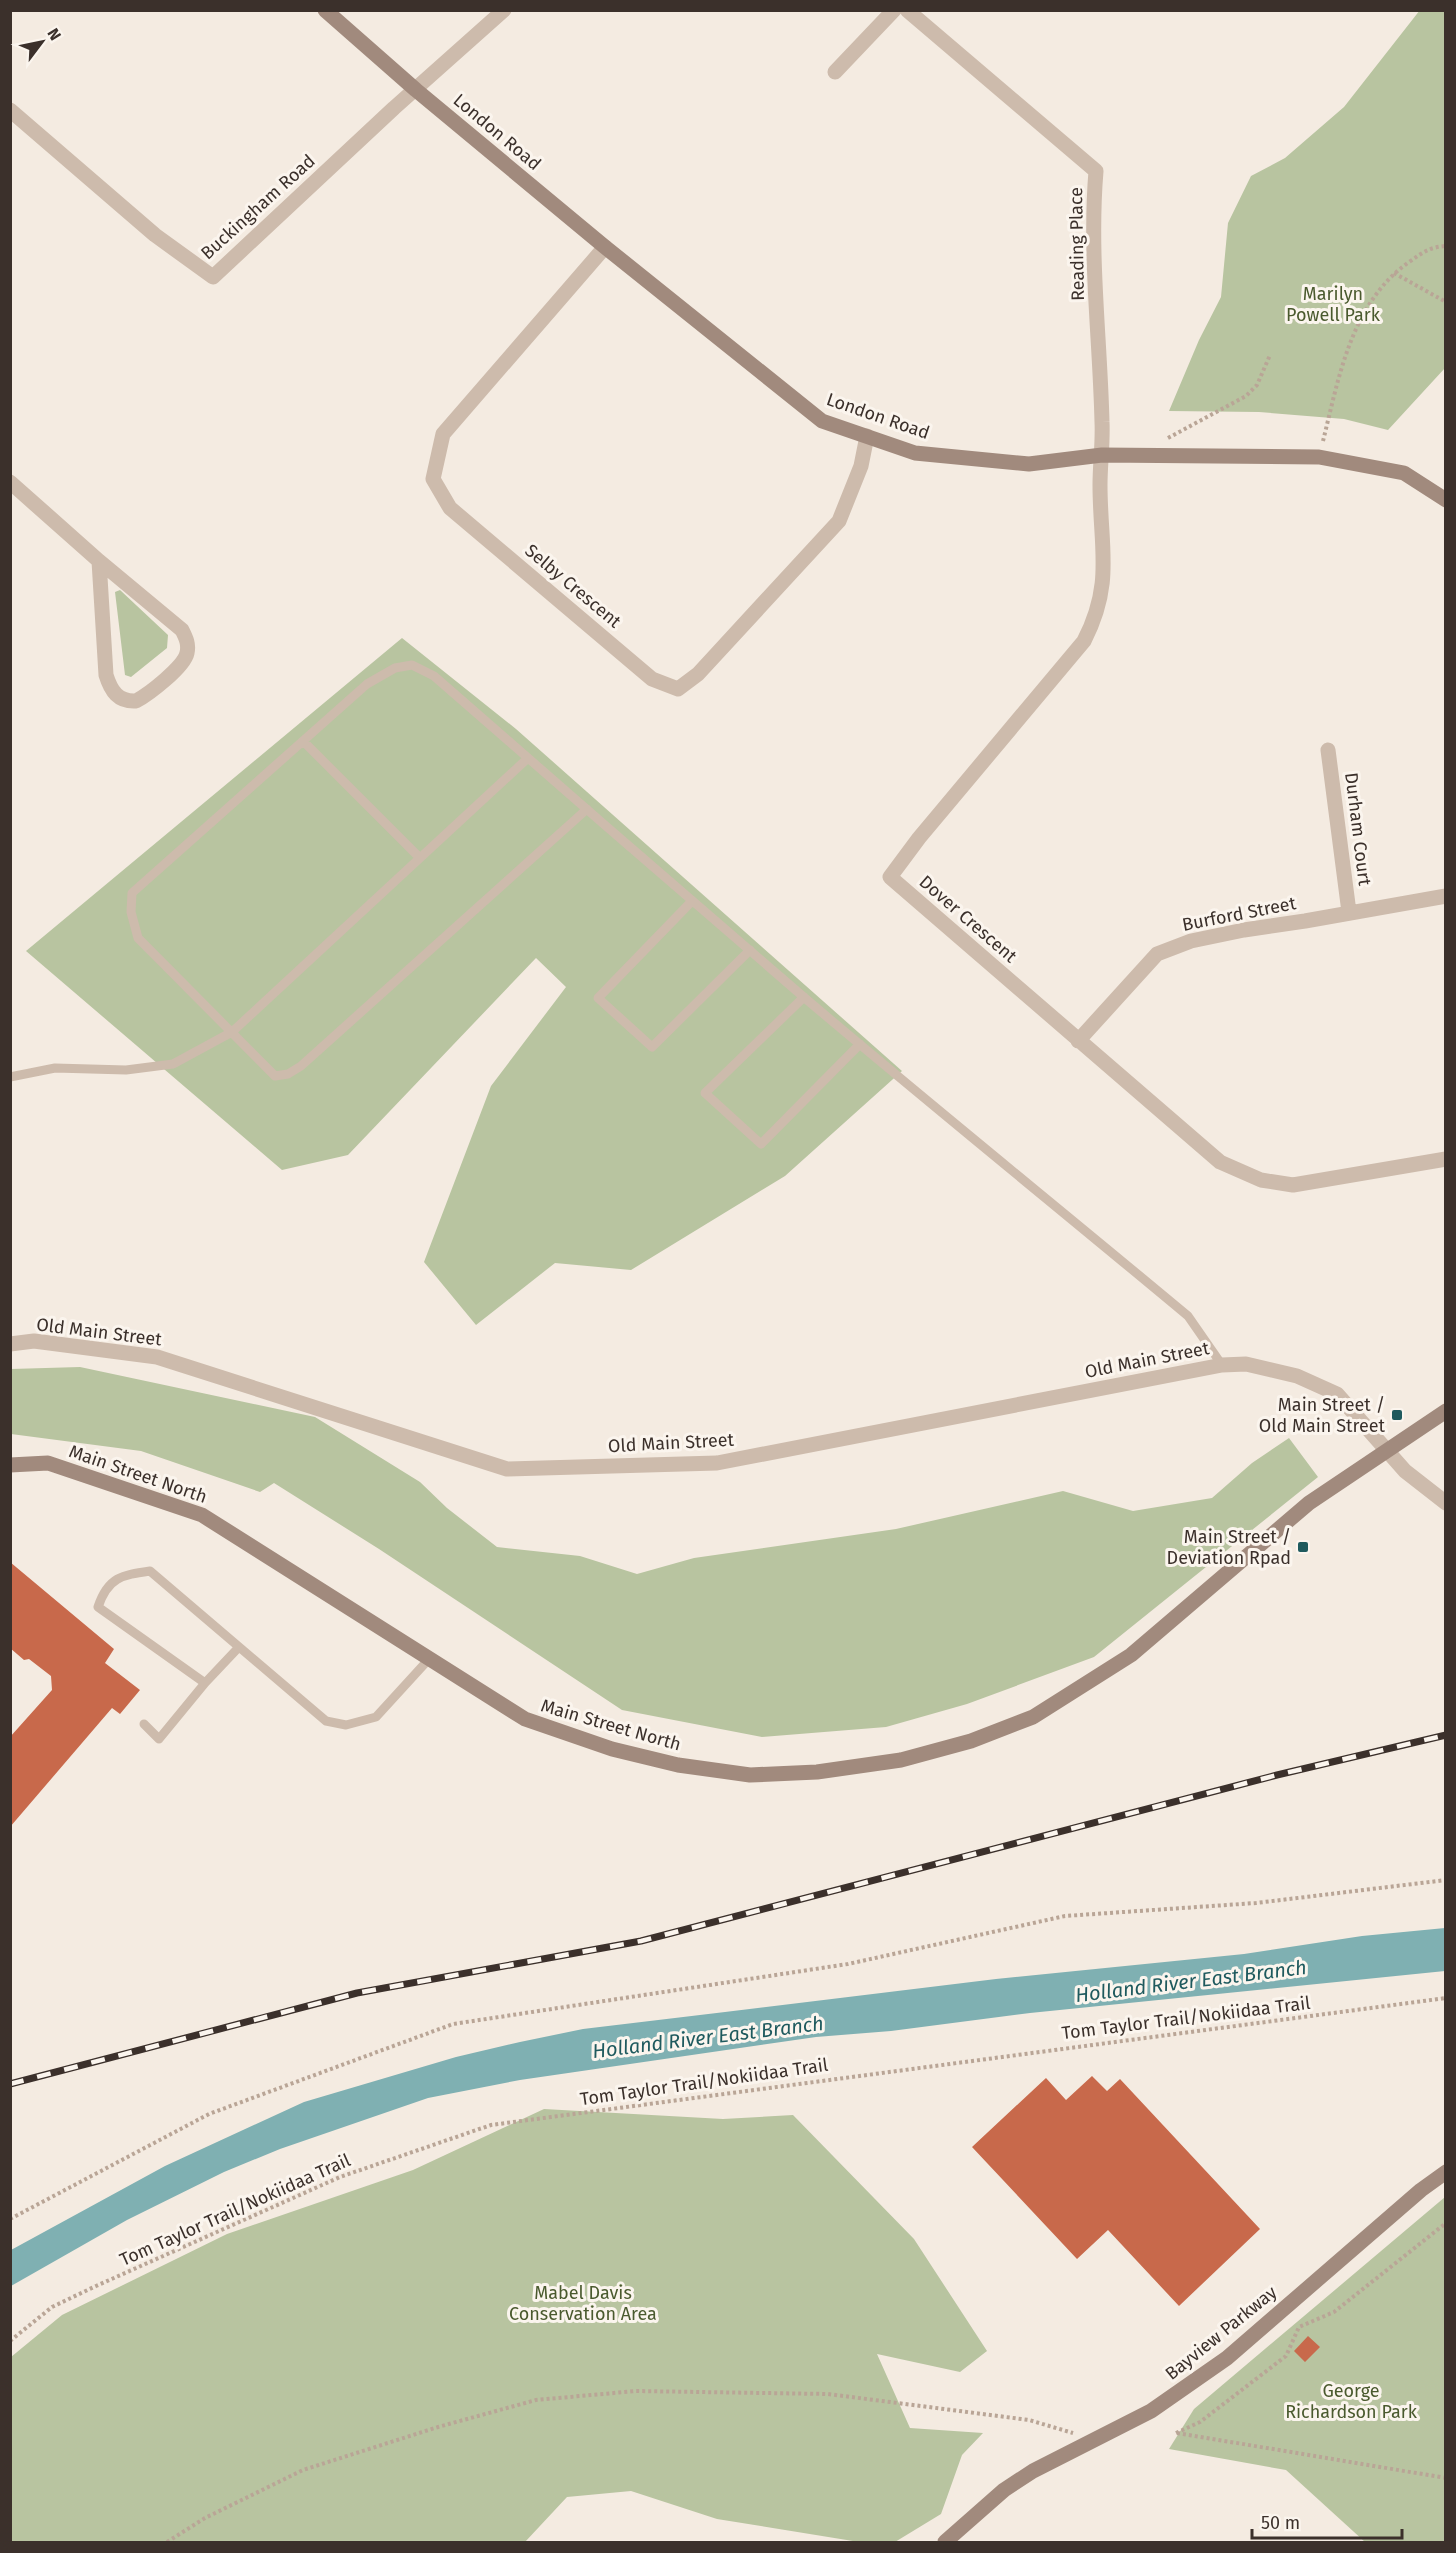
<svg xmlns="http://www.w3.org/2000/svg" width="1456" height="2553" viewBox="0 0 1456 2553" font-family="'Fira Sans',sans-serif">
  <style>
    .green { fill: #b8c4a0 }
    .water { fill: #7fb0b2 }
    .building { fill: #c8694b }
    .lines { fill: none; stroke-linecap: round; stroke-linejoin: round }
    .path { stroke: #b9a596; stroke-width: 4; stroke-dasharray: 3 3; stroke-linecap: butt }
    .lane { stroke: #cdbbac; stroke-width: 9 }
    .street { stroke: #cdbbac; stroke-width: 15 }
    .secondary { stroke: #a18a7d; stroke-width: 15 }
    .rail-casing { stroke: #3b302b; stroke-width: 7 }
    .rail { stroke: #fbf5ee; stroke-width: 4.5; stroke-dasharray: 14; stroke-linecap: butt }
    .poi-dot { fill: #1f5a5e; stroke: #fbf5ee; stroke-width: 2 }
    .labels { text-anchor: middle; stroke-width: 6; stroke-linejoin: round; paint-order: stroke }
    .street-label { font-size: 18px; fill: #3b302b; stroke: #fbf5ee }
    .park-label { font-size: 18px; fill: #4a5a2e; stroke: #fbf5ee }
    .poi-label { font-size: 18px; fill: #3b302b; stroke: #fbf5ee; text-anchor: end }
    .water-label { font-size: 20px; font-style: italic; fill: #1f5a5e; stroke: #fbf5ee }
  </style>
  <rect width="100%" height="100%" fill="#f4ebe1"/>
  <!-- green -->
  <path class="green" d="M1420,10L1445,11V368L1388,430L1344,419L1259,412L1169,411L1199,340L1221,297L1228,223L1251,176L1285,158L1344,107Z
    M120,590L168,635L167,648L131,677L125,675L115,592Z
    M402,638L516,729L902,1071L785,1176L631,1270L555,1263L476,1325L424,1262L491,1086L566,987L536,958L348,1155L282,1170L26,951Z
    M80,1367L315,1417L420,1482L447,1508L497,1547L580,1556L637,1574L694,1558L896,1529L1063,1491L1133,1511L1212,1498L1252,1463L1289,1438L1318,1477L1094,1657L967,1704L886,1727L762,1737L622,1710L379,1549L274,1483L260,1492L141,1451L11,1434V1369Z
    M544,2109L723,2119L793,2115L914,2239L987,2351L960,2372L877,2354L910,2428L983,2433L962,2455L941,2514L895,2542H859L717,2519L631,2491L567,2497L525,2542H11V2357L62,2315L227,2234L413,2170Z
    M1445,2197V2542H1365L1286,2470L1169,2449L1194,2409Z"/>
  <!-- water -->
  <path class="water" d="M1445,1928V1971L1030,2013L891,2031L816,2037L520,2080L428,2098L280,2149L224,2172L127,2220L11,2286V2250L165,2166L304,2102L456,2057L520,2042L583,2029L725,2012L996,1979L1244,1954L1362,1936Z"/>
  <!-- building -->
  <path class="building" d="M10,1562L114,1649L105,1663L140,1690L120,1714L112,1708L10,1827V1737L52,1690L51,1676L29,1659L24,1660L10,1648Z
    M1092,2076L1107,2091L1120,2079L1260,2229L1179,2306L1108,2230L1077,2259L972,2147L1046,2078L1066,2100Z
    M1308,2336L1320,2347L1305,2362L1294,2351Z"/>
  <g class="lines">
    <!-- path -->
    <path class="path" d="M1394,273L1446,302
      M1168,438L1246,396L1257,385L1270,355
      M1323,441C1339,377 1351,303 1409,262C1422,253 1429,247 1446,246
      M10,2219L209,2114L453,2024L848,1964L1065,1916L1256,1903L1446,1880
      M10,2341L52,2307L96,2286L340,2177L491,2125L1446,1998
      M1176,2433L1200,2422L1286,2356L1299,2327L1334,2312L1446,2223
      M1177,2433L1446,2478
      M167,2542L205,2518L303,2470L438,2427L536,2400L636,2391L828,2394L1029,2420L1073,2433"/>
    <!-- lane -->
    <path class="lane" d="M303,741L419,857
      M587,809L301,1066L288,1074L275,1076L138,938L131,912L132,893L367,684L395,668L412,665L434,676C558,784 681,892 806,999C932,1106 1061,1210 1188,1316L1222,1365
      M692,901L598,998L652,1047L750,950
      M804,997L705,1093L761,1144L860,1044
      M10,1077L55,1068L126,1070L173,1064L232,1032L528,758
      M205,1683L98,1607C108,1577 122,1575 150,1571L326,1721L346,1725L376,1717L429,1659
      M144,1724L159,1739L205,1683L239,1647"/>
    <!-- street -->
    <path class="street" d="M907,10L1096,171C1089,254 1100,338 1102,422C1103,443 1100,464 1100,485C1100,547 1114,583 1084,641L919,838L890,877L1220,1162L1261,1180L1293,1185L1446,1159
      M835,72L894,10
      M10,110L155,235L213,277L394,108L504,10
      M605,247L443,434L433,479L450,508L652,679L678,689L698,674L839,521L861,466L867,436
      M10,482L99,561L182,630C186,638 189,644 187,653C184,667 149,694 136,701C118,702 111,691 106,675L99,561
      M1328,750L1349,912
      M1078,1041L1157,954L1191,941L1244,930L1305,921L1446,896
      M10,1344L34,1341L157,1357L507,1469L717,1463L1222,1365L1246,1364L1297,1376L1337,1394L1405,1471L1446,1503"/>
    <!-- secondary -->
    <path class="secondary" d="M325,10L416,90L605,247L822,421L915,453L1029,464L1102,455L1319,457L1404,473L1446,500
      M10,1465L48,1463L202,1515L525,1719L612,1749L678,1765L750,1775L817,1772L901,1760L971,1741L1033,1717L1131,1655L1309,1503L1446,1411
      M945,2542L1004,2490L1033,2471L1151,2411L1227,2358L1421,2190L1446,2172"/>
    <defs>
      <path id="rail" d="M10,2084L357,1993L641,1941L1277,1775L1446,1735"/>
    </defs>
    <!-- rail casing -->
    <use href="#rail" class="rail-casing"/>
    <!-- rail -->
    <use href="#rail" class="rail"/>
  </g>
  <!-- markers -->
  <g class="poi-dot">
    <rect x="1391" y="1409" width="12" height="12" rx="3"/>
    <rect x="1297" y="1541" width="12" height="12" rx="3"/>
  </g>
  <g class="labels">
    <!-- street labels -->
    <g class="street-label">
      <text transform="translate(497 132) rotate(40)" y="6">London Road</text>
      <text transform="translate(258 207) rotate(-42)" y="6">Buckingham Road</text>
      <text transform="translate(1077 244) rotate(-91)" y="6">Reading Place</text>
      <text transform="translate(878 416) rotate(19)" y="6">London Road</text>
      <text transform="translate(573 586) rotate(40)" y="6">Selby Crescent</text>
      <text transform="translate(1358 829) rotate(83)" y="6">Durham Court</text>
      <text transform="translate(1239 914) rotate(-11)" y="6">Burford Street</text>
      <text transform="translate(968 919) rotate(41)" y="6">Dover Crescent</text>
      <text transform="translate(99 1332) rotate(7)" y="6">Old Main Street</text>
      <text transform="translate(1147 1360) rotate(-11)" y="6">Old Main Street</text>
      <text transform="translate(671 1443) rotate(-3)" y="6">Old Main Street</text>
      <text transform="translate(138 1474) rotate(19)" y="6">Main Street North</text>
      <text transform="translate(611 1725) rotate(16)" y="6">Main Street North</text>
      <text transform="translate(1186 2018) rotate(-7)" y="6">Tom Taylor Trail/Nokiidaa Trail</text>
      <text transform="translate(704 2082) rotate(-8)" y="6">Tom Taylor Trail/Nokiidaa Trail</text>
      <text transform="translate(235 2210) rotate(-24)" y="6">Tom Taylor Trail/Nokiidaa Trail</text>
      <text transform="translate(1221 2333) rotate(-39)" y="6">Bayview Parkway</text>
    </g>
    <!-- park labels -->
    <g class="park-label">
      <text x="1333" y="300">Marilyn<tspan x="1333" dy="21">Powell Park</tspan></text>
      <text x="583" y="2299">Mabel Davis<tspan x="583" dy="21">Conservation Area</tspan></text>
      <text x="1351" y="2397">George<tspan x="1351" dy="21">Richardson Park</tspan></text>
    </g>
    <!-- poi labels -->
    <g class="poi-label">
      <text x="1385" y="1411">Main Street /<tspan x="1385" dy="21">Old Main Street</tspan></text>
      <text x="1291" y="1543">Main Street /<tspan x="1291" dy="21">Deviation Rpad</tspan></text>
    </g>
    <!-- water labels -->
    <g class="water-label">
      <text transform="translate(1191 1981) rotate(-7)" y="7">Holland River East Branch</text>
      <text transform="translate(708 2037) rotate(-7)" y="7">Holland River East Branch</text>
    </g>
  </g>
  <!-- border -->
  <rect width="1456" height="2553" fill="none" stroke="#3b302b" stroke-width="24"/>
  <!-- north arrow -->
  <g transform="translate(42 42) rotate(58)" stroke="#fbf5ee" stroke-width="4.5" paint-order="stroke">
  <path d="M0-4.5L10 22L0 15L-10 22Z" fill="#3b302b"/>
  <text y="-9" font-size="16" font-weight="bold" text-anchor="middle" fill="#3b302b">N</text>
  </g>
  <!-- scale -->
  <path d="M1252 2529v9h150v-9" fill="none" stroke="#3b302b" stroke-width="3"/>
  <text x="1261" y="2529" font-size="18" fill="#3b302b" stroke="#fbf5ee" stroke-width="4.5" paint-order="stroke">50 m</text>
</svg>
